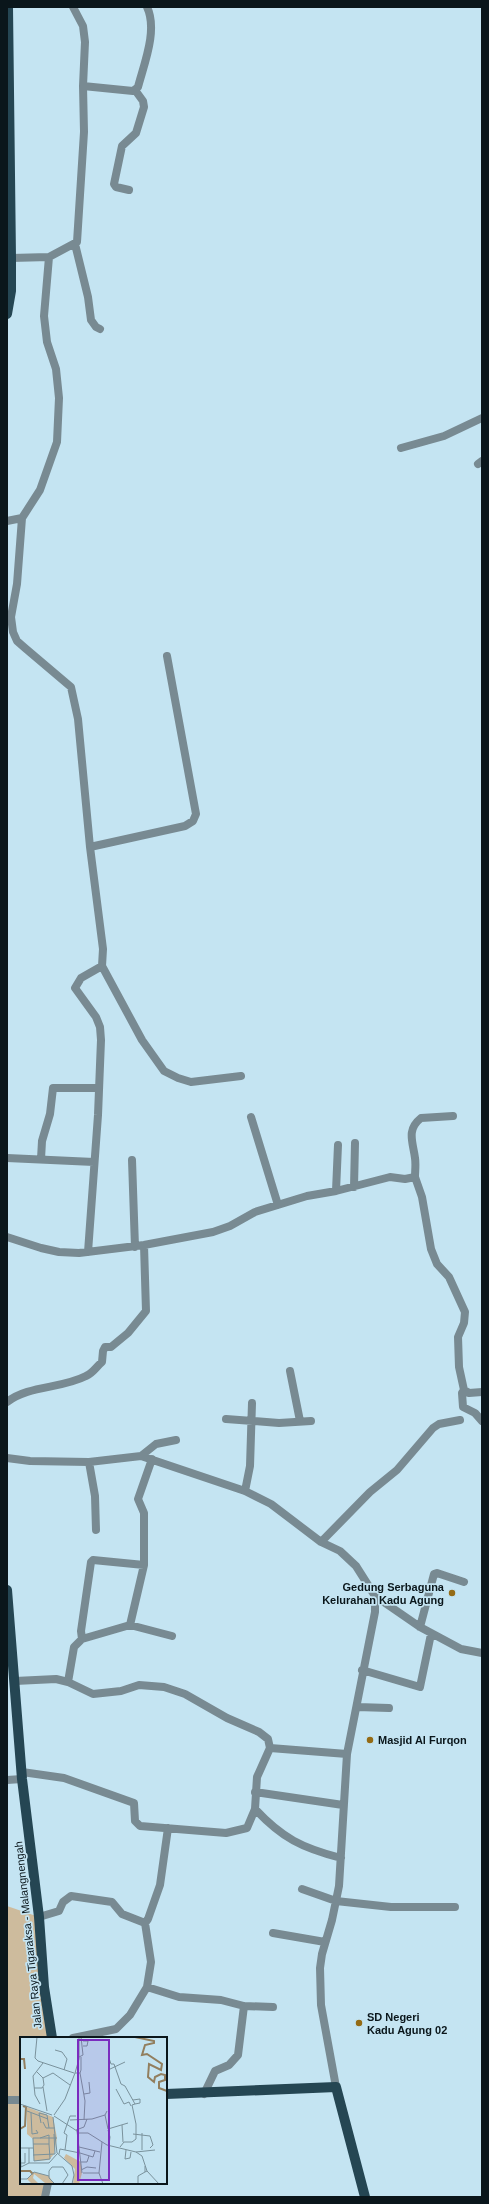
<svg xmlns="http://www.w3.org/2000/svg" width="489" height="2204" viewBox="0 0 489 2204" font-family="Arial,sans-serif">
  <style>
    .green { fill: #cdbb9d }
    .lines { fill: none; stroke-linecap: round; stroke-linejoin: round }
    .minor { stroke: #788a92; stroke-width: 8 }
    .major { stroke: #254653; stroke-width: 10 }
    .poi-dot { fill: #946b15; stroke: #c4e4f2; stroke-width: 1.5 }
    .labels { text-anchor: middle; stroke-width: 3.5; stroke-linejoin: round; paint-order: stroke }
    .poi-label { font-size: 11px; font-weight: bold; fill: #0a161b; stroke: #c4e4f2; text-anchor: start }
    .street-label { font-size: 11px; fill: #0a161b; stroke: #c4e4f2 }
    .inset-river { fill: none; stroke: #927e5e; stroke-width: 2 }
    .inset-road { fill: none; stroke: #7a929c; stroke-width: 1 }
    .view { fill: #7b2cbf; fill-opacity: 0.15; stroke: #7b2cbf; stroke-width: 2 }
    .inset-edge { fill: none; stroke: #0a161b; stroke-width: 2 }
  </style>
  <rect width="100%" height="100%" fill="#c4e4f2"/>
  <!-- green -->
  <path class="green" d="M7,1906L39,1917L52,2038H21V2183H48L45,2197H7Z"/>
  <g class="lines">
    <!-- minor -->
    <path class="minor" d="M83,86L133,91L138,87C144,64 158,30 147,7
      M129,190L116,187L114,184L122,146L136,133L144,107L143,101L135,90
      M75,244L88,297L91,320L96,327L100,329
      M11,258L49,257L77,242L84,132L83,86L85,42L83,26L73,7
      M401,448L444,436L482,418
      M478,464L482,461
      M22,518L17,584L11,617L13,632L17,641L25,648L71,687L78,719L90,847L103,949L102,966L81,978L75,988L96,1017L100,1027L101,1040L98,1115L88,1252
      M7,521L22,518L40,490L57,442L59,398L56,369L47,342L44,316L49,257
      M90,847L185,826L193,821L196,814L167,656
      M102,966L142,1040L164,1071L178,1078L191,1082L241,1076
      M251,1117L278,1205
      M7,1158L94,1162
      M41,1159L42,1141L50,1114L53,1088H99
      M132,1160L135,1247
      M415,1177L422,1197L431,1249L437,1264L449,1277L465,1312L464,1323L458,1337L459,1367L464,1390L469,1393L482,1392
      M354,1187L355,1143
      M336,1191L338,1145
      M7,1237L41,1248L59,1252L79,1253L144,1245L213,1232L230,1226L255,1212L307,1196L336,1191L390,1177L405,1179L415,1177C415,1171 416,1164 415,1158C413,1142 406,1130 421,1118L453,1116
      M290,1371L300,1421
      M464,1390L462,1393L463,1407L475,1413L482,1421
      M7,1402C29,1385 61,1389 86,1376C93,1373 96,1367 102,1362L103,1351L105,1347H111L128,1333L146,1311L144,1245
      M226,1419L279,1423L311,1421
      M141,1456L156,1444L176,1440
      M7,1458L30,1461L89,1462L141,1456L245,1491L271,1504L321,1542L340,1551L356,1566L375,1596L420,1627L461,1649L482,1653
      M89,1462L95,1496L96,1530
      M245,1491L250,1466L252,1403
      M321,1542L370,1492L397,1470L433,1428L439,1424L460,1420
      M130,1625L144,1565V1513L138,1499L152,1459
      M420,1627L434,1574L437,1573L464,1582
      M82,1639L130,1625L172,1636
      M362,1670L420,1687L431,1634
      M15,1681L56,1679L68,1682L93,1694L121,1691L139,1685L164,1687L185,1694L227,1718L259,1732L268,1739L270,1748L347,1754
      M68,1682L74,1647L82,1639L81,1631L91,1562L93,1560L144,1565
      M357,1707L389,1708
      M22,1772L64,1778L134,1803L135,1821L140,1826L226,1833L247,1828L255,1809L257,1777L270,1748
      M7,1780L22,1779
      M255,1792L343,1805
      M255,1809C282,1838 302,1848 341,1858
      M302,1889L336,1901L391,1907H455
      M39,1917L59,1911L63,1902L71,1896L112,1902L122,1914L145,1923L148,1919L160,1885L168,1828
      M145,1923L151,1962L147,1987
      M273,1933L325,1942
      M73,2038L116,2029L130,2015L147,1987L179,1997L221,2000L244,2006L273,2007
      M336,2087L321,2005L320,1968L322,1954L332,1920L339,1886L347,1754L375,1612V1596
      M204,2094L215,2071L229,2065L238,2055L244,2006
      M7,2100H21
      M45,2197L48,2183"/>
    <!-- major -->
    <path class="major" d="M7,314L11,291V258L8,7
      M7,1590L22,1779L39,1917L44,1987L52,2038
      M166,2094L336,2087L365,2197"/>
  </g>
  <!-- markers -->
  <g class="poi-dot">
    <circle cx="452" cy="1593" r="4"/>
    <circle cx="370" cy="1740" r="4"/>
    <circle cx="359" cy="2023" r="4"/>
  </g>
  <g class="labels">
    <!-- poi labels -->
    <g class="poi-label">
      <text x="444" y="1591" text-anchor="end">Gedung Serbaguna<tspan x="444" dy="13">Kelurahan Kadu Agung</tspan></text>
      <text x="378" y="1744">Masjid Al Furqon</text>
      <text x="367" y="2021">SD Negeri<tspan x="367" dy="13">Kadu Agung 02</tspan></text>
    </g>
    <!-- street labels -->
    <g class="street-label">
      <text transform="translate(28 1935) rotate(-96)" y="4">Jalan Raya Tigaraksa - Malangnengah</text>
    </g>
  </g>
  <!-- overview -->
  <g transform="translate(20 2037)">
    <rect width="147" height="147" fill="#c4e4f2"/>
    <path d="M7,70L33,80L37,101L34,117L29,123L14,124L13,102L7,97ZM46,117L61,125L62,136L59,147H53L55,132L44,121ZM14,135L29,139L34,147L25,146L14,137L13,141L19,147H12L7,142Z" fill="#cdbb9d"/>
    <path class="inset-river" d="M115,0L134,4V6L125,8L122,18L127,17L142,27L141,33L129,27L128,40L134,45L135,40L141,37L145,38V43L139,45V51L147,54M0,22H4L5,32M0,92L5,89L6,70L3,69M0,134H10L13,137"/>
    <path class="inset-road" d="M17,0L15,21L18,24L54,36M63,4H68L67,9H63M35,13L42,15L47,22L44,33M59,20L63,18L61,0M89,21L91,27H94L101,47L105,49L115,67L112,68L116,87V102L112,105H104L100,110M88,33L105,25M55,36H60L61,33V20M60,36L65,64L64,83M23,41L33,36L50,48M23,50L27,74M14,51H22L24,48L23,41L17,35M96,52L104,67L109,65L111,69M64,57L70,56L69,45M113,63L120,62V66L115,67M0,67L32,78M20,67L15,58L13,39L23,26M7,74L28,82M11,76L12,97L18,96L16,93M27,78L29,91M34,78L45,62L55,36L59,22V0M85,78L88,92L108,86M34,79L57,94L62,136M33,80L37,116L52,129L54,138L52,147M50,83L72,82L85,78L87,74M23,85L26,91H35M21,86L19,76L27,78M102,88L103,105M56,93L64,90L67,82M88,93L90,100L89,108M57,96H68L87,108L116,115L122,119L127,134L125,135M122,96V113M113,97L130,99L133,108L130,111M20,101L29,98V107L30,122L14,124L13,102V101H37M13,107H29M59,110L80,115M9,111V126M45,113L47,98L44,96L50,79H56M106,113L105,122L110,121L111,115M116,115L135,113M60,116L73,120L75,114M39,117L40,112L60,116M13,118L35,117L34,97M61,125H67L69,119M1,126H5V116M1,130L9,126H29L37,117M1,130L0,111H13M0,132V147M61,133L67,130L76,131M127,134L139,147M63,136H79L83,147M79,136L82,105M0,142H7L14,135L29,139M35,147L29,141V134L32,130H43L48,138L42,147M118,147V139L125,135V129"/>
    <path class="view" d="M58,3H89V143H58Z"/>
    <rect width="147" height="147" class="inset-edge"/>
  </g>
  <!-- border -->
  <rect width="489" height="2204" fill="none" stroke="#0a161b" stroke-width="16"/>
</svg>
